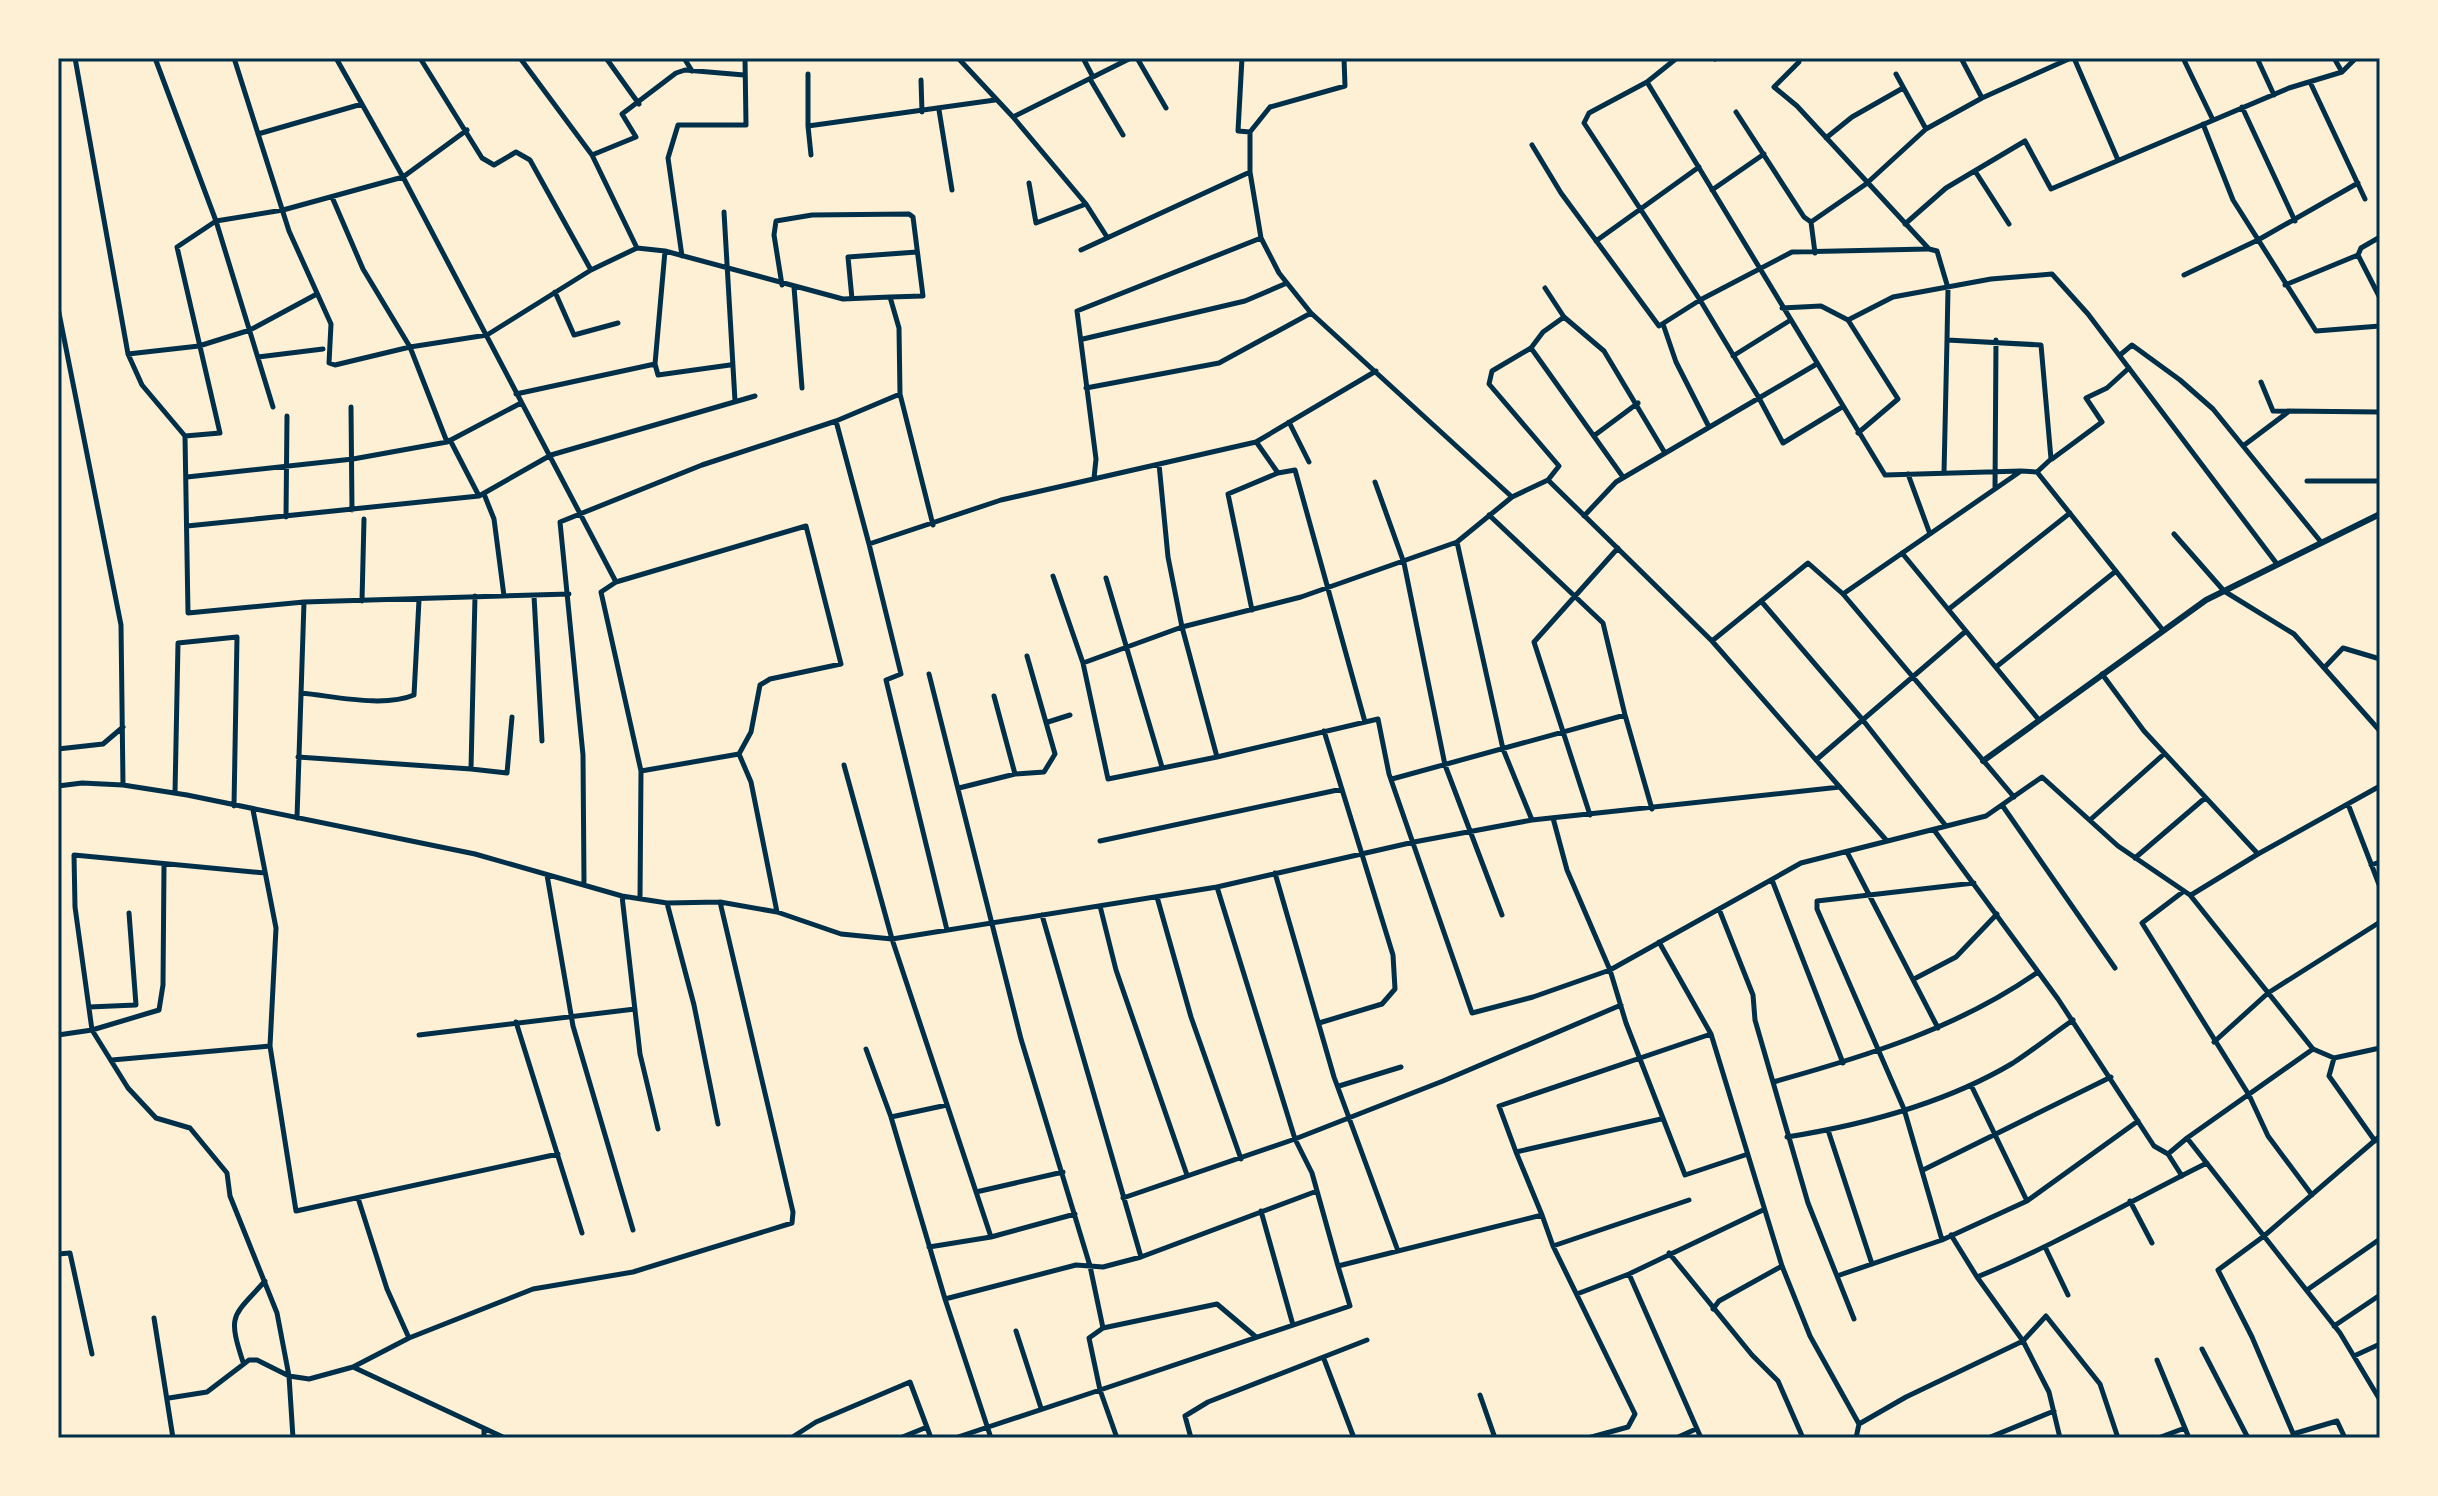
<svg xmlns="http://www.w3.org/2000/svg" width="2438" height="1496" viewBox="0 0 2438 1496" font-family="'Asap Condensed',sans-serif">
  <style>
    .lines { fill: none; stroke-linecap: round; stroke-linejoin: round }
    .minor { stroke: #003049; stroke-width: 5 }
    .tertiary { stroke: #003049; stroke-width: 6 }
    .neatline { fill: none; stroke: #003049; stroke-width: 3 }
  </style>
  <rect width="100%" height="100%" fill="#fdf0d5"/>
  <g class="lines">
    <!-- minor -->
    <path class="minor" d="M75,58L128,354L142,385L185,436L188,613L304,602L569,594
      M155,58L216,221L283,210L403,177L467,130
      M234,58L289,231L331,324L329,363L335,365L410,347L487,335L591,270L637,248L665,251L843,299L890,297L899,328L900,394L933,525
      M336,58L403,177L616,582
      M420,58L482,158L494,165L516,152L530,160L591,270
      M520,58L592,155L637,248
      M606,58L639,104
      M684,58L692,71
      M958,58L1013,117L1131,58
      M1083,58L1093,77
      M1137,58L1166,108
      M1242,58L1238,131L1250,132
      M1344,58L1345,86L1270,107L1250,132V172L1261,238L1279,273L1311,313L1512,497L1548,480L1712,641L1887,841
      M1677,58L1647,82L1885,475L2021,471
      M1798,58L1799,62L1774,87L1797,106L1929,249L1937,251L1948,288L1947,340L2041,345L2051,459L2037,472
      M1961,58L1982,98
      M2074,58L2118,160
      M2106,58H2107
      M2183,58L2213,120
      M2257,58L2274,95
      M2334,58L2342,72
      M1715,59L1716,58
      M808,74V126
      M1896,74L1926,129
      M1090,79L1123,135
      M921,80L922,112
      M1647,82L1589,113L1584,123L1700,300L1792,252L1928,249
      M2310,82L2365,199
      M2242,107L2295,221
      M939,110L952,190
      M1736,112L1804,217L1811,222L1815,253
      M1013,117L1086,204L1107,237
      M2203,124L2233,200L2316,331L2380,326
      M258,134L362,104
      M1826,138L1852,117L1903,88
      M1532,145L1561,193L1659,326L1700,300L1759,398L1815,365
      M592,155L636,137L622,114L676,73L685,70L744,75
      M811,155L808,126L995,100
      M1975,171L2009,224
      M1029,183L1036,223L1086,204
      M1712,190L1764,154
      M332,197L363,269L410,347L447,442
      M724,212L735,401
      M1811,222L1866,184L1926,129L1982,98L2071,58
      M1905,224L1946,188L2025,141L2051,189L2289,88L2342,72L2356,58
      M1596,241L1699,167
      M1081,250L1250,172
      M2358,255L2361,248L2380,237
      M682,256L668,158L678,125H746L745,58
      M2184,275L2258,240L2358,183
      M782,285L774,235L776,221L812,215L909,214L913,217L923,296L890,297
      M2285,285L2358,255L2380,298
      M794,287L802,388
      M1545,288L1564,317L1604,351L1665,453
      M555,292L574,335L618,323
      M852,299L848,257L917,252
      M58,308L121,625L123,785
      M1782,308L1821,306L1848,320L1893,297L1991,279L2052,274L2088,314L2277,564
      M1848,320L1898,399L1858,433
      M1663,324L1676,362L1709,427
      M1083,339L1245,301L1287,283
      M1531,348L1623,477
      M128,354L199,346L250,330L315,295
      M2120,355L2132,345L2180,380L2213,409L2321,542
      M1733,356L1789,321
      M258,357L323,349
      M655,364L658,375L730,365
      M2261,382L2273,411L2380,412
      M1086,388L1219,363L1311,313
      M516,394L655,364L665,251
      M351,407L352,510
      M836,421L869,544L1001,500L1256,442L1376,371
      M1289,422L1309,462
      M1595,435L1638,403
      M185,436L220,433L177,247L216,221L273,407
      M450,440L479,496
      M1257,443L1278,473L1295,470L1365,722
      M2243,446L2288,412
      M2052,459L2102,422L2086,398L2107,388L2129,368
      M1944,473L1947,340
      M1908,474L1930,534
      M187,477L353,459L447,442L521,403
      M1094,478L1096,459L1077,311L1261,238
      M1548,480L1559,466L1489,384L1492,371L1531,348L1543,332L1564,317
      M2307,481H2380
      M1375,482L1404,563L1445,765L1502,915
      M1995,489L1996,340
      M484,494L494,519L504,596
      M1512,497L1457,542L1503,749L1532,820
      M1489,515L1603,623L1625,715
      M1584,516L1616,482L1759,398L1783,443L1842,407
      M286,517L287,416
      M187,526L479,496L551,455L755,396
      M2174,534L2224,591L2294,634L2380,731
      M1457,542L1301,597L1182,627L1217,757L1378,719L1389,774L1472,1013L1533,997L1610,970L1801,863L1986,816L2042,777L2118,846L2190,895L2313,1049L2187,1138
      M869,544L901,674L886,680L947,930
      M1053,576L1083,663L1108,779L1217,757
      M1106,578L1162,767
      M1843,594L2021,471L2037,472L2162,629
      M534,596L542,741
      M362,601L364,519
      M1761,601L1862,719L1946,826
      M1949,609L2070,513
      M1252,610L1228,494L1278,473
      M1966,631L2039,720
      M1712,641L1808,563L1843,594L2014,797
      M1083,663L1182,627L1168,557L1159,464
      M1996,667L2116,571
      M2324,668L2343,648L2380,659
      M929,674L1021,1039L1090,1266L1103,1328
      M2102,674L2144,731L2258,854L2380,786
      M301,693C334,696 383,708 414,695L419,600
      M994,696L1015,774
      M1048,722L1070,715
      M58,749L103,744L123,727
      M298,757L471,769L475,596
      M1816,760L1966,631L1902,553
      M844,765L892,939L991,1237
      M471,769L507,773L512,717
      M641,771L739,754L751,782L777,912
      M1392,779L1625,715L1652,809
      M58,786L82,783L123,785L187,795L475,854L622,896L667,903L720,902L777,912L841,934L892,939L1217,887L1414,842L1532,820L1840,787
      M959,788L1015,774L1044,772L1055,754L1027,656
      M175,793L178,643L237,637L234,806
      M2348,804L2380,887
      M2002,805L2115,968
      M253,810L276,928L270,1046L296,1211L558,1154
      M1590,815L1534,642L1618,548
      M297,818L304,602
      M1553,818L1567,870L1610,970L1626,1023L1685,1175L1745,1155
      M2090,820L2164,754
      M1934,830L2058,999L2154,1146L2168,1154L2187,1138L2340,1333L2380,1400
      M1100,841L1342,789
      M1847,852L1938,1028
      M2135,858L2205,798
      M164,865L163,985L159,1010L92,1030L75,907L74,855L265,873
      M2371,865L2380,862
      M1275,873L1334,1077L1398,1251
      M547,875L573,1026L633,1230
      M1772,880L1843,1063
      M584,882L583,755L560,522L702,465L836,421L900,394
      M1217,887L1295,1139L1312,1173L1338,1266
      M2184,891L2142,923L2249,1095L2268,1136L2312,1195
      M2191,895L2258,854
      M622,896L640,1054L658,1129
      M1157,897L1191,1017L1241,1159
      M640,899L641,771L601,592L616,582L806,526L841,664L770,679L760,685L751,732L739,754
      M667,903L694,1005L718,1124
      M1100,906L1116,970L1187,1175
      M1719,909L1753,995L1755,1020L1808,1203L1854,1319
      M1042,915L1141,1257
      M1659,942L1711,1034L1782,1266L1810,1336L1859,1424L1906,1397L2023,1341L1977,1277C2056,1245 2130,1201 2207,1163
      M1914,979L1956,957L1997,914
      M89,1007L136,1005L129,913
      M516,1022L582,1233
      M1319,1023L1382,1004L1395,989L1393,955L1324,731
      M58,1035L92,1030L128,1088L156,1118L190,1128L227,1173L230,1196L277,1313L289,1376L293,1438
      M419,1035L635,1009
      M2214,1042L2268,993L2380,922
      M866,1049L891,1117L947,1105
      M2313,1049L2334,1058L2380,1048
      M2334,1058L2329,1076L2375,1141
      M112,1060L270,1046
      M1773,1082C1867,1056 1958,1028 2038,972
      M1971,1085L2027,1201
      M1339,1086L1401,1067
      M891,1117L945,1299L991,1438
      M1828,1130L1872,1264
      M1787,1137C1863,1125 1946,1103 2013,1063C2033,1050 2053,1034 2073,1020
      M1516,1152L1499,1106L1711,1034
      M2168,1154L2182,1176
      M1923,1170L2111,1077
      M976,1192L1063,1172
      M358,1198L387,1289L409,1338
      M1123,1198L1295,1139L1443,1081L1621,1005
      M2130,1201L2152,1243
      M1261,1211L1293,1325
      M1542,1215L1553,1246L1689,1200
      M1951,1235L1977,1277
      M1942,1240L1904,1109L1817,909V901L1974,883
      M1553,1246L1635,1414L1628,1427L1588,1438
      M929,1247L991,1237L1075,1214
      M2046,1249L2068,1295
      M1669,1253L1752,1355L1778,1381L1803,1438
      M58,1254L70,1253L92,1354
      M1629,1274L1701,1438
      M1837,1276L1942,1240L2027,1201L2138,1121
      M2307,1290L2380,1239
      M1577,1294L1629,1274L1763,1210
      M945,1299L1076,1265L1103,1267L1141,1257L1317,1191
      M1713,1309L1719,1301L1782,1266
      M154,1318L173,1438
      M2334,1326L2380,1295
      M1016,1331L1041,1408
      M1256,1337L1217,1304L1103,1328L1089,1338L1100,1390L1350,1306L1338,1266L1542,1215L1516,1152L1661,1119
      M2202,1349L2248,1438
      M2354,1356L2380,1344
      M1324,1359L1354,1438
      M2157,1360L2189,1438
      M243,1362C227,1313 233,1317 265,1281
      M353,1367L505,1438
      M1480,1395L1495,1438
      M169,1398L207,1392L249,1360H257L289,1376L309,1379L353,1367L409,1338L533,1289L633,1272L792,1223L793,1212L720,902
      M484,1430V1438
      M2293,1434L2337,1421L2345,1438
      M791,1438L816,1422L910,1382L931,1438
      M900,1438L927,1427
      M955,1438L1100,1390L1117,1438
      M1191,1438L1185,1416L1208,1402L1367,1340
      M1676,1438L1696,1429
      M1856,1438L1859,1424
      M1988,1438L2054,1411
      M2060,1438L2049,1392L2023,1341L2046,1316L2100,1384L2118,1438
      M2158,1438L2185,1428
      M2295,1438L2252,1337L2218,1270L2264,1236L2380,1136"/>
    <!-- tertiary -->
    <path class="tertiary" d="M1983,761L2206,600L2380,514"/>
  </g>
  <!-- border -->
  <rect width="2438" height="1496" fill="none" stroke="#fdf0d5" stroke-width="120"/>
  <rect x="60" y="60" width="2318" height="1376" class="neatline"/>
</svg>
